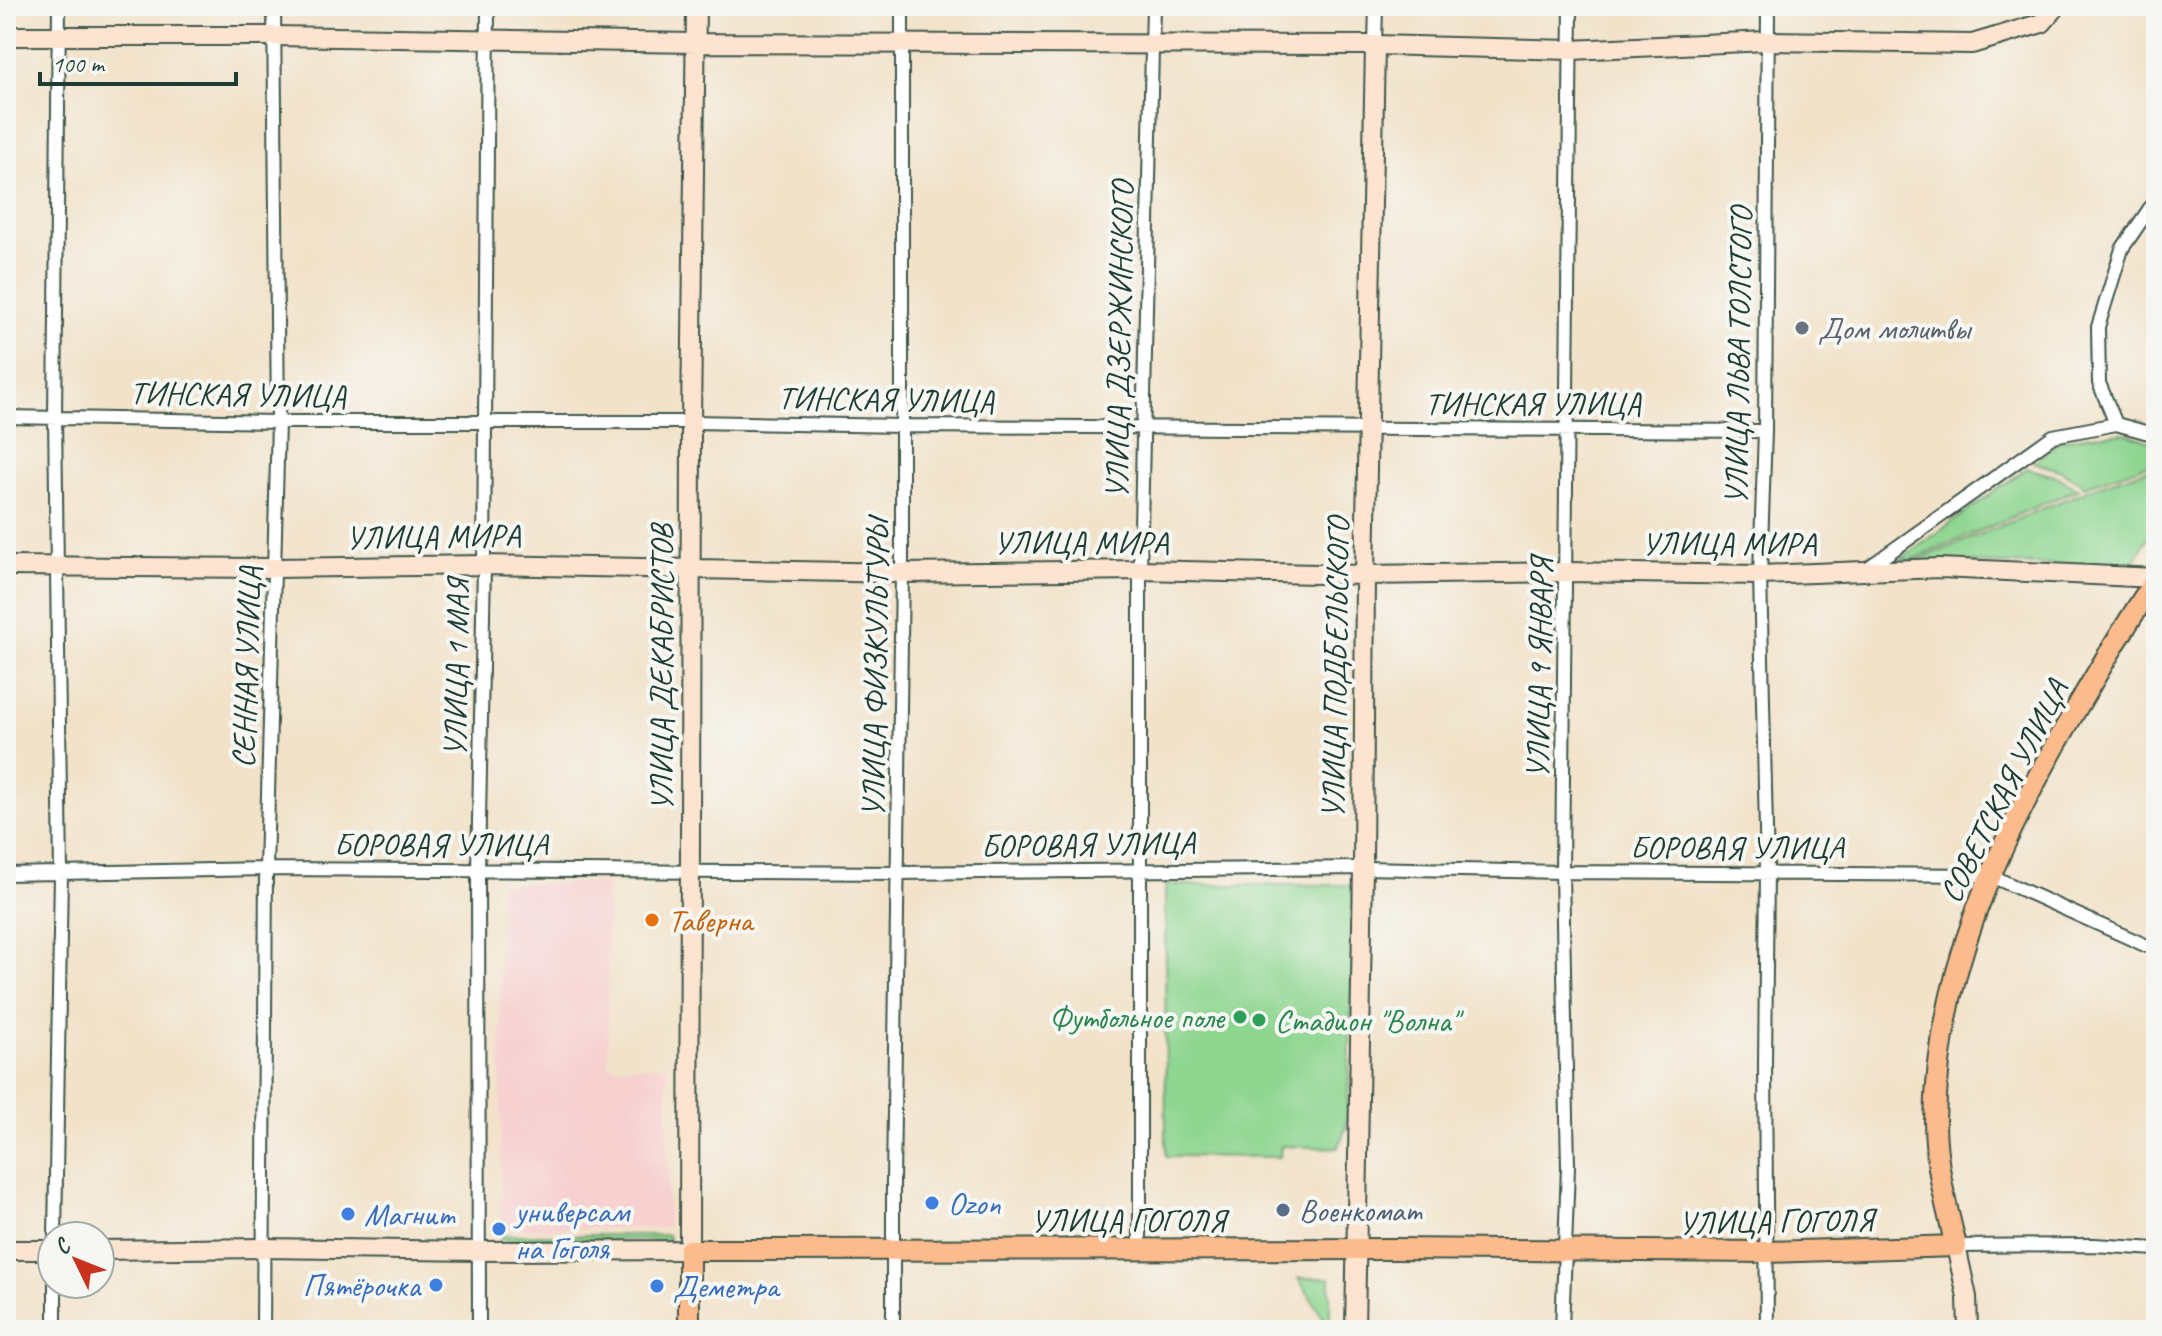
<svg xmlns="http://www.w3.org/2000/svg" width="2162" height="1336" viewBox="0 0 2162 1336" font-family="Caveat,sans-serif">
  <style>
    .built { fill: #f7d0d0 }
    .green { fill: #8fd691; stroke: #578a62; stroke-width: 2 }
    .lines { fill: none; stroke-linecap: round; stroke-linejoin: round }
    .street-casing { stroke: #3f564a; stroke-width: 16 }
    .secondary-casing { stroke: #3f564a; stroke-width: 22 }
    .primary-casing { stroke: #3f564a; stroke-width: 24 }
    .street { stroke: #fff; stroke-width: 12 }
    .secondary { stroke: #fde4d1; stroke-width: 18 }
    .primary { stroke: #fbbb8c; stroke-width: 20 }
    .worship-dot { fill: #6b7280; stroke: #f6f6f2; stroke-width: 3 }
    .food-dot { fill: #e8710a; stroke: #f6f6f2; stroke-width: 3 }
    .leisure-dot { fill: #2e9e5b; stroke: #f6f6f2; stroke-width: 3 }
    .shop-dot { fill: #3f7fe0; stroke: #f6f6f2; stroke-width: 3 }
    .service-dot { fill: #5c6f8a; stroke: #f6f6f2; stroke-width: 3 }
    .labels { text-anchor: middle; stroke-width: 8; stroke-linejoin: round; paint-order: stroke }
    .worship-label { font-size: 32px; fill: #5b616d; stroke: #f6f6f2; text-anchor: start }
    .street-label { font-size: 32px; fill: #1f3d34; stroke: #f6f6f2 }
    .food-label { font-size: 32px; fill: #c56008; stroke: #f6f6f2; text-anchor: start }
    .leisure-label { font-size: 32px; fill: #27864d; stroke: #f6f6f2; text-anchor: end }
    .shop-label { font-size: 32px; fill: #366cbe; stroke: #f6f6f2; text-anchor: start }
    .service-label { font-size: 32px; fill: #4e5e75; stroke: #f6f6f2; text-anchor: start }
  </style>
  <rect width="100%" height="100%" fill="#f6f6f2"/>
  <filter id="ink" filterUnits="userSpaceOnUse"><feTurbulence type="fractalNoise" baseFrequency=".0125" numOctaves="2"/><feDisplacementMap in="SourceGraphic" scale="16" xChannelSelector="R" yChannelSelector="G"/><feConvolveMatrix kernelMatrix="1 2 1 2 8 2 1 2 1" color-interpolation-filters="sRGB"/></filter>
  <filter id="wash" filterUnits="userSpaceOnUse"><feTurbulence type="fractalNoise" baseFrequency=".006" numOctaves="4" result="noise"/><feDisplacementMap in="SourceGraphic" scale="32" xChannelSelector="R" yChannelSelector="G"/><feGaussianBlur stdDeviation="1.8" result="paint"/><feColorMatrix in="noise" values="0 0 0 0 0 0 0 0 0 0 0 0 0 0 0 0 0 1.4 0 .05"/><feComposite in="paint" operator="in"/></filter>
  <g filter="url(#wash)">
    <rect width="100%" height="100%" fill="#f2e2c9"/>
    <!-- built -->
    <path class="built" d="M607,883L608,1066H667L668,1228L501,1229L500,884Z"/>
    <!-- green -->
    <path class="green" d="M2126,433L2156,444V462L2085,486L2061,471L2034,462L2059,441L2090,435Z
      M2156,467V524L2131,567L1913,562L2098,486Z
      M2027,468L2058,477L2078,489L1911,560L1901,559Z
      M1165,885H1354L1349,1078L1346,1128L1338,1148L1281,1146L1280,1157L1166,1156Z
      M500,1235H668L669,1240H501Z
      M1298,1278H1330V1328Z"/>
  </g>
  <g filter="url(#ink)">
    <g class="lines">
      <defs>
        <path id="street" d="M1375,45L1376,6
          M6,417L278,422H691L903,426L1765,431
          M2116,424L2099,383L2098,327L2122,249L2156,199
          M1865,570L2053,436L2116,424L2156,435
          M6,874L266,869L899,873L1363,868L1562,872L1989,875L2147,946H2156
          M55,1236L61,874L55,417L59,6
          M1956,1246L2094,1245L2156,1249
          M1140,1250V570L1153,6
          M55,1330V1284
          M263,1330L266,869L278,422L274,6
          M479,1330L478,871L484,565L488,6
          M893,1330V1181L902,573V6
          M1562,1330L1568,1167L1562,872L1571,6
          M1767,1330L1765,1064L1767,872L1760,575L1765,431L1768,6"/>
        <path id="secondary" d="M6,36H274L695,43L1375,45L1571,50L1767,41L1972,44L2042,23L2057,6
          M6,566L274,568L484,565L902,573L1140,570L1365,575L1566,572L1760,575L1940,568L2156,578
          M1956,1246L1967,1297L1968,1330
          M6,1250H52
          M100,1250L263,1248L479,1251L689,1250L691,422L696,6
          M1355,1330L1363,868L1365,575L1375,45"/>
        <path id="primary" d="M689,1330V1250L1395,1249L1766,1252L1956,1246C1946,1205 1935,1163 1935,1121C1938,971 1997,845 2071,718C2098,671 2126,624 2156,579"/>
      </defs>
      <!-- street casing -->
      <use href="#street" class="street-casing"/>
      <!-- secondary casing -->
      <use href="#secondary" class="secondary-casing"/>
      <!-- primary casing -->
      <use href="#primary" class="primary-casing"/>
      <!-- street -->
      <use href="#street" class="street"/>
      <!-- secondary -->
      <use href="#secondary" class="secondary"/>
      <!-- primary -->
      <use href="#primary" class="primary"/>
    </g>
  </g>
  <!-- markers -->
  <circle class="worship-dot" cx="1802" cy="328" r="8"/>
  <circle class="food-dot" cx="652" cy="920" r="8"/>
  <g class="leisure-dot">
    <circle cx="1240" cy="1017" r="8"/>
    <circle cx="1259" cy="1020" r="8"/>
  </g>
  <g class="shop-dot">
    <circle cx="932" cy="1203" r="8"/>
    <circle cx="348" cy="1214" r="8"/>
    <circle cx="499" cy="1229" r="8"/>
    <circle cx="436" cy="1285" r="8"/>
    <circle cx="657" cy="1286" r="8"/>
  </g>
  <circle class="service-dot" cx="1283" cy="1210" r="8"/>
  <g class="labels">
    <!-- worship labels -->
    <g class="worship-label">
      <text x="1818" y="339">Дом молитвы</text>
    </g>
    <!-- street labels -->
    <g class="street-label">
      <text transform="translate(1119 340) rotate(-89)" y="11">УЛИЦА ДЗЕРЖИНСКОГО</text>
      <text transform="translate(1738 356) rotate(-89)" y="11">УЛИЦА ЛЬВА ТОЛСТОГО</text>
      <text transform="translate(238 394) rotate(1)" y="11">ТИНСКАЯ УЛИЦА</text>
      <text transform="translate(886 399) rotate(1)" y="11">ТИНСКАЯ УЛИЦА</text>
      <text x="1533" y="414">ТИНСКАЯ УЛИЦА</text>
      <text transform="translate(433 536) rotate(-1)" y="11">УЛИЦА МИРА</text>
      <text x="1081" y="553">УЛИЦА МИРА</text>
      <text x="1729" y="554">УЛИЦА МИРА</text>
      <text transform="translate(246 667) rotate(-88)" y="11">СЕННАЯ УЛИЦА</text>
      <text transform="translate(456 668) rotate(-89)" y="11">УЛИЦА 1 МАЯ</text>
      <text transform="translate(661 668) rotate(-90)" y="11">УЛИЦА ДЕКАБРИСТОВ</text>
      <text transform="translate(875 668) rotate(-89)" y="11">УЛИЦА ФИЗКУЛЬТУРЫ</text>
      <text transform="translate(1335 668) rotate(-89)" y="11">УЛИЦА ПОДБЕЛЬСКОГО</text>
      <text transform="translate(1539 668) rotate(-89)" y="11">УЛИЦА 9 ЯНВАРЯ</text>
      <text transform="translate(2003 791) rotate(-63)" y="11">СОВЕТСКАЯ УЛИЦА</text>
      <text x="441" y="855">БОРОВАЯ УЛИЦА</text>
      <text transform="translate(1088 844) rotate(-1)" y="11">БОРОВАЯ УЛИЦА</text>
      <text x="1737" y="858">БОРОВАЯ УЛИЦА</text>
      <text x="1128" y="1231">УЛИЦА ГОГОЛЯ</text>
      <text transform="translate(1776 1221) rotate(-1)" y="11">УЛИЦА ГОГОЛЯ</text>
    </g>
    <!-- food labels -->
    <g class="food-label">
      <text x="668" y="931">Таверна</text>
    </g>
    <!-- leisure labels -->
    <g class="leisure-label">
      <text x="1224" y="1028">Футбольное поле</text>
      <text x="1275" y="1031" text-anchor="start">Стадион "Волна"</text>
    </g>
    <!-- shop labels -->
    <g class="shop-label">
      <text x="948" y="1214">Ozon</text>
      <text x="515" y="1222">универсам<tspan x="515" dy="37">на Гоголя</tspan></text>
      <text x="364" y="1225">Магнит</text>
      <text x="420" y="1296" text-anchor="end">Пятёрочка</text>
      <text x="673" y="1297">Деметра</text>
    </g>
    <!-- service labels -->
    <g class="service-label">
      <text x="1299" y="1221">Военкомат</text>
    </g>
  </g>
  <!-- margin -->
  <rect width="2162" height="1336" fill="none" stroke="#f6f6f2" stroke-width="32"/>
  <!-- north arrow -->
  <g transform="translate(76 1260) rotate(313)"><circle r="38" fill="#f6f6f2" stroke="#a0aca6" stroke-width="2"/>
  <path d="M0-6L14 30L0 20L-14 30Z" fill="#c8321e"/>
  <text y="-12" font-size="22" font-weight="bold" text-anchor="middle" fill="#1f3d34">С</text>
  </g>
  <!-- scale -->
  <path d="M40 72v12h196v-12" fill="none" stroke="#1f3d34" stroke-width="4"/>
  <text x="52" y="72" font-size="24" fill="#1f3d34" stroke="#f6f6f2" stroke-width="6" paint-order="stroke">100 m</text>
</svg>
